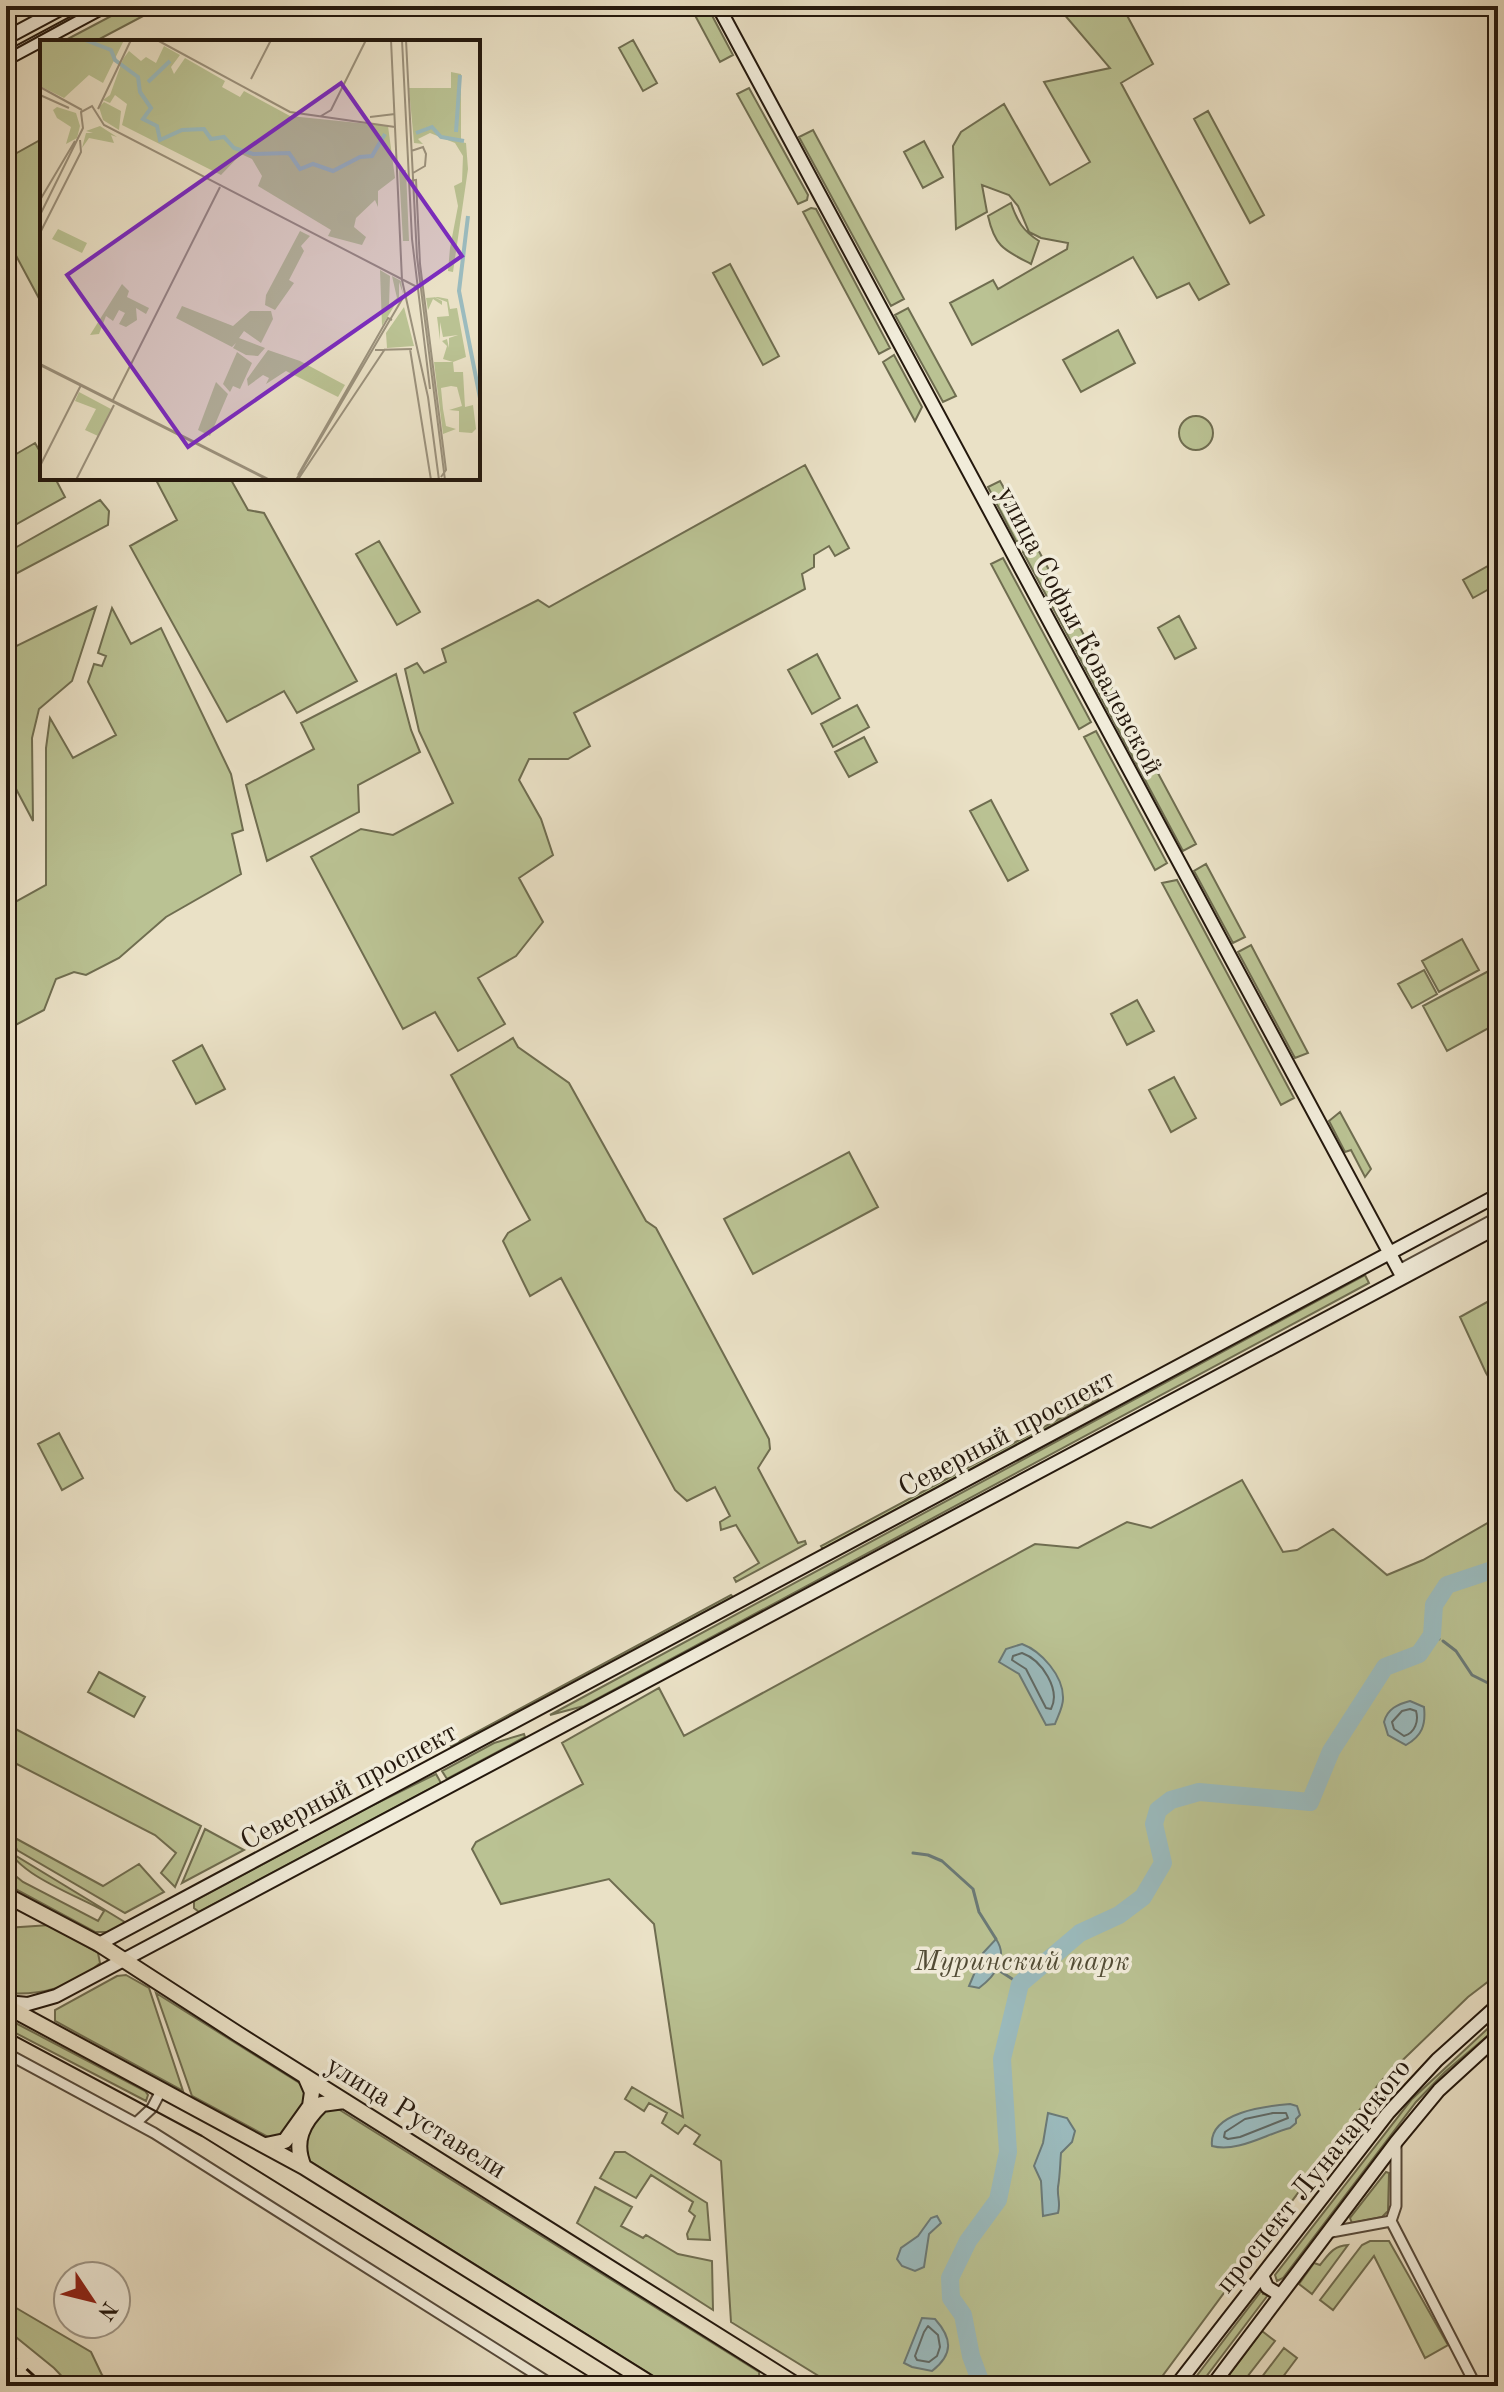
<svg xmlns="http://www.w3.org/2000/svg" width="1504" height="2392" viewBox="0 0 1504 2392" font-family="'Old Standard TT',serif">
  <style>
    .green { fill: #bac293; stroke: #6f6d50; stroke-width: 2 }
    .water { fill: #9bbbbe; stroke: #6b7a77; stroke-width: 2 }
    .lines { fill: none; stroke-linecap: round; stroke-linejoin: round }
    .shore { stroke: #606a66; stroke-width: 2 }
    .stream { stroke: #6b7a77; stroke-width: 3 }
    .river { stroke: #9bbbbe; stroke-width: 18 }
    .street-casing { stroke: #564a3b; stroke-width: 13 }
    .secondary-casing { stroke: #24180d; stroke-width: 16 }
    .primary-casing { stroke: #24180d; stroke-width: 18 }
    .street { stroke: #f1ecda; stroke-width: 9 }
    .secondary { stroke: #f1ecda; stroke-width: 12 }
    .primary { stroke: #eae1c6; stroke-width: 14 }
    .tram { stroke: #24180d; stroke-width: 2 }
    .rail { stroke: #24180d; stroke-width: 3; stroke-dasharray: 14 14; stroke-linecap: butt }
    .labels { text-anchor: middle; stroke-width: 7; stroke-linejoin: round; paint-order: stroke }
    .street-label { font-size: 28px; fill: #24180d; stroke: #f1ecda }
    .park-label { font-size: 28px; font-style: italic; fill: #514b35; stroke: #f1ecda }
    .inset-river { fill: none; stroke: #9bbbbe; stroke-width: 4 }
    .inset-road { fill: none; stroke: #9b917c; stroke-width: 2 }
    .view { fill: #7b2cbf; fill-opacity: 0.15; stroke: #7b2cbf; stroke-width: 4 }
    .inset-edge { fill: none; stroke: #24180d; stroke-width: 4 }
  </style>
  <rect width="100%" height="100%" fill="#eae1c6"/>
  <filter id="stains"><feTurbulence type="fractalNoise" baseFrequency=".0025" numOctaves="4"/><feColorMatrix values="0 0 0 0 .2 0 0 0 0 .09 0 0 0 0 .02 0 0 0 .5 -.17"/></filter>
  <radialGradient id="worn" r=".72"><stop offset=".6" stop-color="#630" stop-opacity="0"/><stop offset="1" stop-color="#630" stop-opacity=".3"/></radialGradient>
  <!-- green -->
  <path class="green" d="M130,6H162L94,42H62Z
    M690,6H707L733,55L720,62Z
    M1057,6H1122L1153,64L1121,83L1229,284L1199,300L1189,283L1157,298L1133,257L972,345L950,303L993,280L998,289L1067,249L1068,243L1041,238L1029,232L1018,206L1009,195L982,185L987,212L956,229L953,146L961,132L1004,104L1050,185L1090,162L1044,82L1110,68Z
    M633,40L657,83L643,91L619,48Z
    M749,88L808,195L807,200L798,204L737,94Z
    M1208,111L1264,215L1250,223L1194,119Z
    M813,130L904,299L891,306L799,137Z
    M42,139V304L6,237V159Z
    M924,141L943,177L923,188L904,152Z
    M1011,203C1017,221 1023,231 1039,241L1031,264C1004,250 995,247 988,216Z
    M811,208L816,209L890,348L879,354L803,212Z
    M730,264L779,356L763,365L713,273Z
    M908,308L956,396L943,402L895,315Z
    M1118,330L1135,363L1081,392L1063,360Z
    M894,355L922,407L915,421L883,362Z
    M1179 433a17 17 0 1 1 34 0a17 17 0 1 1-34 0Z
    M35,443L42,455V478H55L65,497L6,530V460Z
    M805,465L849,548L835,556L829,546L814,555V567L802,574L805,589L574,713L590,746L568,759H529L519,780L541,819L553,855L519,878L543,922L516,956L478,978L505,1024L458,1051L435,1012L403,1029L311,857L361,829L393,835L453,803L419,731L405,669L417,663L424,673L446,662L442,649L538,600L549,607Z
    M155,478H230L248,510L264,513L357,681L297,713L284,691L227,722L130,546L177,520Z
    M1000,481L1031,536L1020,542L1016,541L988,487Z
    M100,500L109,511L108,525L6,579V553Z
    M379,541L420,612L397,625L356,554Z
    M1034,542L1196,844L1183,851L1023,552L1024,547Z
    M1003,558L1091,722L1079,729L991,564Z
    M1497,561L1498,584L1473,598L1463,580Z
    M96,607L72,681L39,709L32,738L33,821L6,770V651Z
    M112,608L131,644L161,628L231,774L243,830L232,834L241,874L166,917L119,958L86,975L74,972L56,979L44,1010L6,1030V907L46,885V748L50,718L73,758L116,735L88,682L94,664L102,666L106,656L98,653Z
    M1179,616L1196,648L1175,659L1158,628Z
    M817,654L840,698L812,714L788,670Z
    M396,674L411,730L420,752L358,785L359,812L267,861L246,785L314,749L301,723Z
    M857,705L869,727L833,747L821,724Z
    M1096,731L1167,863L1155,870L1084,737Z
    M864,737L877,762L849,777L835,752Z
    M991,800L1028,870L1008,881L970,811Z
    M1206,864L1245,937L1233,943L1194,871Z
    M1177,880L1294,1098L1281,1105L1162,883Z
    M1462,939L1479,970L1439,992L1422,961Z
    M1251,945L1308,1053L1295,1058L1238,952Z
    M1498,966V1023L1447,1051L1423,1006Z
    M1424,970L1437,994L1412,1008L1398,984Z
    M1137,1000L1154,1031L1127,1045L1111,1014Z
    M513,1038L518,1047L569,1083L646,1221L656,1228L769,1439L770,1449L758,1468L798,1543L805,1541L806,1544L736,1582L734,1578L759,1563L736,1525L721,1530L720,1522L730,1516L715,1487L687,1501L675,1490L561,1278L530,1296L503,1241L508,1233L530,1220L451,1075Z
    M202,1045L225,1089L196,1104L173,1061Z
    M1174,1077L1196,1118L1171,1132L1149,1090Z
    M1340,1112L1371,1169L1365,1177L1351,1150L1345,1152L1329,1121Z
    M849,1152L878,1207L753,1274L724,1219Z
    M1365,1275L1369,1283L584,1706L550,1715Z
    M1498,1296V1392L1486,1373L1460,1317Z
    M1098,1398L1099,1400L823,1549L821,1546Z
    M59,1433L83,1478L62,1490L38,1444Z
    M1242,1480L1283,1552L1297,1550L1333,1529L1387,1575L1423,1560L1498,1517V1974L1468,1997L1381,2081L1155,2386H835L731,2322L721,2161L694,2144L700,2135L685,2125L678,2134L662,2123L667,2113L649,2103L644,2111L625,2099L632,2087L683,2117L654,1924L609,1879L501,1904L472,1849L476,1842L583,1784L562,1743L659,1688L684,1736L1035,1544L1078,1548L1127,1522L1151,1528Z
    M731,1595L733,1597L452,1748L451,1746Z
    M99,1672L145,1697L134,1717L88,1692Z
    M6,1724L201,1826L175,1887L161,1873L176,1853L155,1835L9,1760L6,1770Z
    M524,1734L525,1737L447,1779L442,1771L494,1743Z
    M436,1774L441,1783L199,1912L194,1908V1901L367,1808Z
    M6,1786L15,1838L103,1886L139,1864L164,1892L125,1913L17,1850L6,1826Z
    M205,1829L244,1850L182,1883Z
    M6,1840L13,1854L128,1924L108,1932H95L6,1884V1868L23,1882L98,1921L104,1911C79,1896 8,1872 6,1840Z
    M50,1925L98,1953L100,1963C75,1987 39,1996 6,1993V1928Z
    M126,1975L149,1988L183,2091L55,2021V2010L117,1976Z
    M156,1993L301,2084L308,2098L285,2136L270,2138L192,2096Z
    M6,2018L145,2091L148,2095L146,2101L6,2028Z
    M1498,2019V2027L1445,2072L1416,2102L1283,2278L1277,2281L1275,2275L1412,2099Z
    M335,2107L759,2372L760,2386H669L308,2160L302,2141L320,2111Z
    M615,2152H625L707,2203L710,2240L688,2239L687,2234L695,2216L689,2211L693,2202L651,2175L636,2198L600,2178Z
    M1386,2172L1389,2173L1388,2211L1382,2217L1352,2223L1350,2218Z
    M595,2187L632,2207L621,2226L643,2238L646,2235L678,2254L712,2261L713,2310L577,2223Z
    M1370,2241H1389L1448,2345L1425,2358L1374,2256L1333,2310L1320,2300L1362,2245Z
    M1348,2245L1312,2294L1299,2284L1314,2263L1320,2265C1329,2254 1333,2246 1348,2245Z
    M1262,2290L1263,2294L1268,2295L1199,2386H1189Z
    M6,2302L91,2352L102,2375L116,2386H71L54,2368L6,2329Z
    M1262,2331L1275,2341L1240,2386L1226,2379Z
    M1284,2348L1297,2358L1276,2386H1255Z"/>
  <!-- water -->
  <path class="water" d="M1022,1644C1041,1651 1064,1676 1063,1699C1063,1707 1058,1716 1055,1724L1046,1725L1019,1674L999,1662L1006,1649Z
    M1410,1701L1424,1707C1426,1725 1422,1736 1406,1745L1388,1735L1384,1722C1387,1709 1398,1704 1410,1701Z
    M996,1939C1009,1958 995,1976 979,1988L969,1986L983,1953Z
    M1290,2104L1297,2106L1300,2115L1296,2119V2123L1290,2128C1266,2134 1237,2153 1212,2146C1208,2112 1267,2106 1290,2104Z
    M1048,2113L1067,2118L1075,2131L1072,2142L1061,2153C1060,2165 1060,2176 1058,2187C1057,2197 1061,2203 1058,2213L1043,2216L1041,2181L1034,2166L1043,2143Z
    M937,2216L941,2223L929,2234L924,2267L915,2271L902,2266L897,2259L901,2248L918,2236L931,2218Z
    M922,2318L935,2319C952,2338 954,2354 932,2371L912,2367L904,2363Z"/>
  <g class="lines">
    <!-- shore -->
    <path class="shore" d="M1022,1653C1042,1660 1061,1690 1051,1709L1046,1708L1026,1669L1012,1660L1013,1656Z
      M1410,1709L1416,1711C1419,1721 1415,1733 1404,1736L1394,1729L1392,1722L1402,1711Z
      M1273,2113H1286L1288,2118L1240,2137L1228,2139L1224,2137L1225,2132L1245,2119Z
      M928,2326L938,2335L940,2347L937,2356L929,2362L917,2360L915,2356L924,2332Z"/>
    <!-- stream -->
    <path class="stream" d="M1432,1635L1439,1639
      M1443,1641L1456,1651L1472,1675L1498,1688
      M913,1853L928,1855L942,1861L973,1889L979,1912L996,1939
      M997,1963L1000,1971L1020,1984
      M6,2384L8,2386"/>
    <!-- river -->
    <path class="river" d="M982,2386L971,2356L963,2315L951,2298L950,2278L968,2241L998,2200L1008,2152L1002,2059L1020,1984L1080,1933L1119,1915L1143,1897L1163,1863L1154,1824L1158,1810L1171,1800L1199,1792L1310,1802L1331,1751L1385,1667L1419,1654L1432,1635L1434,1605L1447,1585L1498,1568"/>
    <defs>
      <path id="street" d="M1399,1270L1498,1217
        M6,2053L154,2133L554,2386
        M137,2122L152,2108L162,2089
        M1396,2143V2206L1391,2221L1476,2386
        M1326,2233L1391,2221"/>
      <path id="secondary" d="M718,6L1402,1276
        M6,38L66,6
        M6,59L105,6
        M99,1944L1498,1195
        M6,2002L28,2004L56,1996L1498,1227
        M1262,2275L1267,2287L1280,2295
        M1176,2386L1388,2113L1437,2060L1498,2005
        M1212,2386L1396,2142L1439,2090L1498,2036"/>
      <path id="primary" d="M6,1895L99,1944L238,2034L798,2386
        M6,2006L304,2167L654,2386
        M266,2145L285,2141L310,2106L312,2092L305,2076
        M304,2167C293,2142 302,2123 322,2104L344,2101"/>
    </defs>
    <!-- street casing -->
    <use href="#street" class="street-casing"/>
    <!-- secondary casing -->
    <use href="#secondary" class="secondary-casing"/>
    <!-- primary casing -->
    <use href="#primary" class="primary-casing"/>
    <!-- street -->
    <use href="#street" class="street"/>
    <!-- secondary -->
    <use href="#secondary" class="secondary"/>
    <!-- primary -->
    <use href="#primary" class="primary"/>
    <!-- tram -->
    <path class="tram" d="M6,54L94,6
      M6,2031L202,2136L604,2386"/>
    <!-- rail -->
    <path class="rail" d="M6,2350L45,2386"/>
  </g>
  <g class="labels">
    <!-- street labels -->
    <g class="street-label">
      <text transform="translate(1081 630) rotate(62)" y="10">улица Софьи Ковалевской</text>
      <text transform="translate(1006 1432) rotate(-28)" y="10">Северный проспект</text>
      <text transform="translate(348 1785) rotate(-28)" y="10">Северный проспект</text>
      <text transform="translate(417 2116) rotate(32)" y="10">улица Руставели</text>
      <text transform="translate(1312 2175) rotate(-51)" y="10">проспект Луначарского</text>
    </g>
    <!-- park labels -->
    <g class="park-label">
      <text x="1022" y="1970">Муринский парк</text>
    </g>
  </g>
  <!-- overview -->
  <g transform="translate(40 40)">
    <rect width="440" height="440" fill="#eae1c6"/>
    <path d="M0,0H84L63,43L49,35L24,58L0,46ZM124,6L140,15L131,27L134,34L145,18L185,41L182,47L200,57L204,51L250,76L348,86L355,138L338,151V167L335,160L316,178L314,187L326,197L322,205L288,196L291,190L218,146L222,136L212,119L201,114L181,135L82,85L87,64L75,55L70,63L63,60L70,55L83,19L89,11L101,21L106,17L116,23ZM411,32L421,34V102L426,103L428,129L413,232L408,231L410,208L418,166L414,146L422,142L423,116L415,103L390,93L378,99L383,104L374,103L369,48H411ZM64,62L81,71L79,90L63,80L59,67ZM17,67L36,73L40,86L37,98L26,104L31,87L17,78L13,70ZM60,86L77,97L71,95L74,103L49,98L42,108L46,93H53L46,91ZM359,130H366L369,201H363ZM18,189L47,203L42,213L12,199ZM260,191L270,196L261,206L264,211L249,240L254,243L235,270L225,265L226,255ZM340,230L350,236L349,265L357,258L352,236L361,241L363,254L359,242V258L342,286ZM82,244L89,251L87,257L109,268L106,274L96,268L97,280L86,287L79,284L85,273L79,270L73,281L66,276L59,294L50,295ZM394,257L402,261V265L393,259L388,270L386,258L398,257L408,259L410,269L417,268L426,317L413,322L414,332H423L425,367L433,365L436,389L432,393L419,392V371L409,370L422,366L417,347L411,346L401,348L403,369L406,386L416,389L403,394L394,322H413L403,319L407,306L402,301L407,299L409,308V298L418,295L403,297L400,282V300L397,277L409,276L407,262ZM142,266L193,286L210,271H231L233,279L221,303L204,291L199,298L225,308L218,316L206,315L193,308L196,303L192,307L136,278ZM364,267L374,306L347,308L346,293ZM228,310L260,321L305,345L298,357L246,331L226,344L229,338L223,335L208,346L207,339ZM197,312L212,323L200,349L193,346L190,352L183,344ZM176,342L188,354L170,396L158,390ZM39,352L71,369L58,396L45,390L56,369L35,361Z" fill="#bac293"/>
    <path class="inset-river" d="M45,0L71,10L75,20L98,37L100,52L111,68L103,79L117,86L120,100L142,90L164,89L171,99L184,97L194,108L213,114L249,113L260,129L273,124L293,131L320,117L332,116L345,94M108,42L130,21M416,92L420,35M376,93L392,87L401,97L424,101M428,176L419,251L440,358"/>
    <path class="inset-road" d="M117,0L250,72L355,87M351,0L362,240L388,357L399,440M362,0L372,199L390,349M366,0L377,217L405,440M211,39L231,0M0,47L42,70M0,55L29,68M58,69L91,0M281,76L291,70L326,0M330,77L355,74M371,111L383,107L386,114L385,126L373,133M369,141L376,140L380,224L406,430L401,437M0,160L35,101M0,175L43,88L41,72L52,66L64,85L377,247M0,193L41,112L40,100M370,309L391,440M335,310L372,309M0,324L230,440M0,325L228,440M73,360L180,147M0,426L41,345M258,435L348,278L352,280M259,438L345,309M36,440L74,365M256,440L364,256"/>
    <path class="view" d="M301,43L422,216L148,407L27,235Z"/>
    <rect width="440" height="440" class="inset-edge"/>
  </g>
  <!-- margin -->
  <rect width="1504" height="2392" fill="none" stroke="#eae1c6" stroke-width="32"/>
  <rect x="8" y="8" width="1488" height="2376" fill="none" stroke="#24180d" stroke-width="4"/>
  <rect x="16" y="16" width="1472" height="2360" fill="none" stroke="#24180d" stroke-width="2"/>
  <!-- north arrow -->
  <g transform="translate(92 2300) rotate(125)"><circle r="38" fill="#f1ecda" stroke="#9f9788" stroke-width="2"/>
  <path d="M0-6L14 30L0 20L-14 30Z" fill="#8f2418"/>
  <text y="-12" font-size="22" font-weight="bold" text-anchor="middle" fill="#24180d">N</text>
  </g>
  <rect width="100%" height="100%" filter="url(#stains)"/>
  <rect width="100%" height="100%" fill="url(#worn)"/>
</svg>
